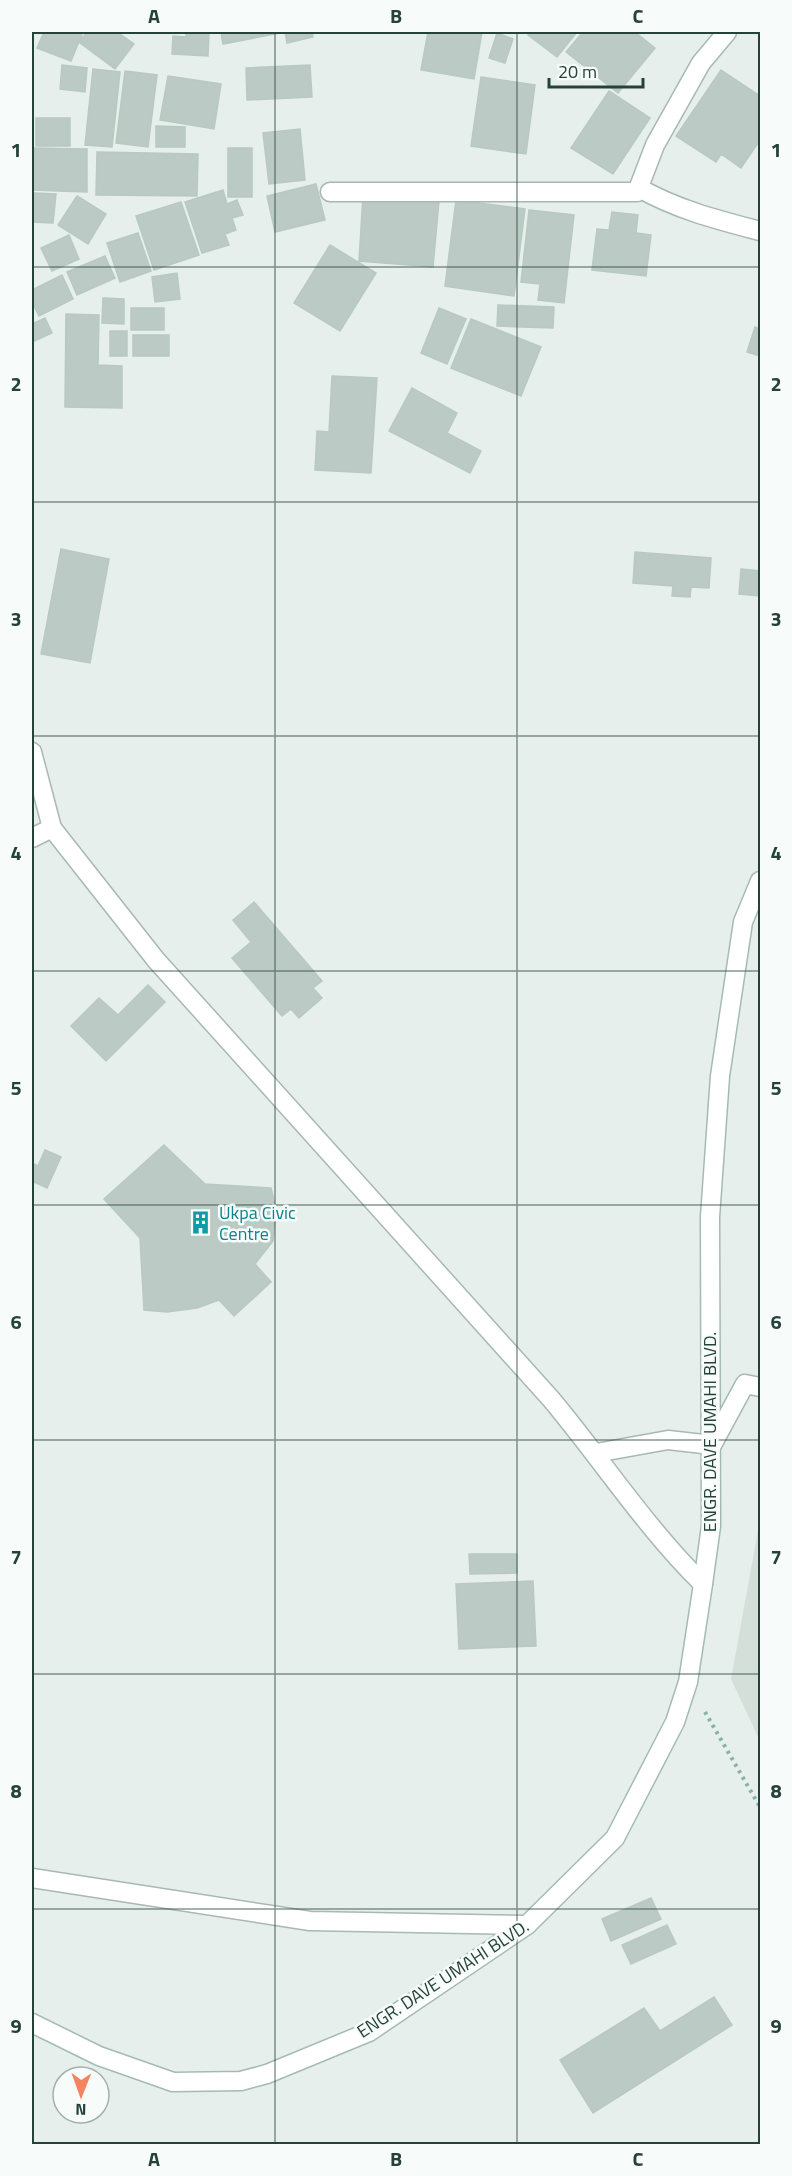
<svg xmlns="http://www.w3.org/2000/svg" width="792" height="2176" viewBox="0 0 792 2176" font-family="'Titillium Web',sans-serif">
  <style>
    .built { fill: #d4dfda }
    .building { fill: #bbcac4; stroke: #b8c9c2; stroke-width: 1.5 }
    .lines { fill: none; stroke-linecap: round; stroke-linejoin: round }
    .street-casing { stroke: #a8b8b2; stroke-width: 21 }
    .secondary-casing { stroke: #a4bbb3; stroke-width: 21 }
    .path { stroke: #86b3a5; stroke-width: 4; stroke-dasharray: 3 4.5; stroke-linecap: butt }
    .street { stroke: #fff; stroke-width: 18 }
    .secondary { stroke: #fff; stroke-width: 18 }
    .grid { fill: none; stroke: #24423a; stroke-width: 1.5; stroke-opacity: 0.55 }
    .labels { text-anchor: middle; stroke-width: 5; stroke-linejoin: round; paint-order: stroke }
    .culture-label { font-size: 18px; fill: #0d838f; stroke: #f7fbf9; text-anchor: start }
    .street-label { font-size: 18px; fill: #24423a; stroke: #f7fbf9 }
    .neatline { fill: none; stroke: #24423a; stroke-width: 2 }
    .grid-label { font-size: 20px; text-anchor: middle; font-weight: bold; fill: #24423a }
  </style>
  <rect width="100%" height="100%" fill="#e6efeb"/>
  <!-- built -->
  <path class="built" d="M760,1479V1741L731,1679L759,1525Z"/>
  <!-- building -->
  <path class="building" d="M44,32H83L71,61L37,48Z
    M87,32H117L134,44L115,69L79,42Z
    M186,32H209L208,56L172,54L173,36L186,37Z
    M221,32H312L313,37L287,43L285,32L223,44Z
    M428,32H482L474,79L421,70Z
    M532,32H577L557,57L528,35Z
    M583,32H635L655,48L618,93L566,52Z
    M497,33L513,39L505,63L489,58Z
    M62,65L87,68L85,92L60,89Z
    M310,65L312,97L247,100L246,68Z
    M93,69L120,72L112,147L85,145Z
    M721,70L760,96V140L741,168L721,154L716,162L676,136Z
    M125,71L157,75L148,147L116,143Z
    M168,76L221,84L214,129L160,120Z
    M481,77L535,85L526,154L471,146Z
    M609,91L650,118L613,174L571,148Z
    M36,118H70V146H36Z
    M156,126L185,127V147H156Z
    M300,129L305,180L269,184L263,133Z
    M32,148L87,149V192L32,190Z
    M228,148H252V197H228Z
    M97,152L198,154L197,196L96,195Z
    M316,184L325,220L275,232L267,196Z
    M223,190L227,204L237,200L243,215L232,218L236,230L225,234L229,245L202,253L185,202Z
    M34,193L56,194L53,223L32,222Z
    M363,195L439,201L433,267L359,261Z
    M77,196L106,214L88,244L58,225Z
    M456,200L525,209L514,296L445,286Z
    M181,202L199,255L154,270L136,216Z
    M529,210L574,215L564,303L538,300L540,284L521,282Z
    M612,212L638,215L636,233L651,235L646,276L592,270L597,229L609,230Z
    M138,233L151,271L120,282L107,243Z
    M69,235L79,259L52,271L41,248Z
    M330,245L376,273L340,331L294,303Z
    M105,256L115,278L77,295L67,272Z
    M177,273L180,299L155,302L152,277Z
    M62,275L73,299L39,316L32,302V290Z
    M103,298L124,299V324L102,323Z
    M498,305L554,307L553,328L497,326Z
    M131,308H164V330H131Z
    M439,308L466,319L447,364L421,353Z
    M66,314L99,315L98,365L122,366V408L65,407Z
    M45,318L52,333L32,342V324Z
    M471,319L541,347L521,396L451,368Z
    M755,327L760,329V356L747,352Z
    M110,331H127V356H110Z
    M133,335H169V356H133Z
    M332,376L377,378L371,473L315,470L317,431L329,432Z
    M412,388L457,413L447,433L481,451L470,473L389,431Z
    M61,549L109,559L90,663L41,654Z
    M635,552L711,558L709,588L691,587L690,597L672,596L673,586L633,583Z
    M741,569L760,571V596L739,594Z
    M254,902L322,981L313,988L322,998L299,1018L291,1009L282,1016L232,958L251,942L233,920Z
    M148,985L165,1002L106,1061L71,1026L99,998L118,1015Z
    M164,1145L205,1184L271,1188L276,1209L273,1241L255,1264L271,1282L234,1316L219,1300L197,1308L167,1312L144,1310L140,1238L104,1199Z
    M45,1150L61,1157L47,1188L32,1181V1163L38,1166Z
    M469,1554H517V1573L470,1574Z
    M533,1581L536,1646L459,1649L456,1584Z
    M651,1898L661,1919L611,1941L602,1919Z
    M667,1925L676,1944L631,1964L622,1945Z
    M714,1997L732,2025L593,2113L560,2060L644,2008L660,2031Z"/>
  <g class="lines">
    <defs>
      <path id="street" d="M639,188C678,210 718,220 760,231
        M330,192H637L655,145L701,63L727,32
        M32,752L52,828L156,960L551,1399C602,1460 646,1528 703,1584
        M32,838L52,828
        M596,1453L668,1440L712,1445L745,1384L760,1387
        M32,1878L310,1921L527,1925"/>
      <path id="secondary" d="M32,2023L99,2056L173,2082L241,2081L267,2074L369,2032L527,1925L615,1838L675,1722L688,1682L703,1584L711,1526L710,1217L720,1076L743,922L760,881"/>
    </defs>
    <!-- street casing -->
    <use href="#street" class="street-casing"/>
    <!-- secondary casing -->
    <use href="#secondary" class="secondary-casing"/>
    <!-- path -->
    <path class="path" d="M705,1712L760,1807"/>
    <!-- street -->
    <use href="#street" class="street"/>
    <!-- secondary -->
    <use href="#secondary" class="secondary"/>
  </g>
  <!-- grid -->
  <path class="grid" d="M275,32V2144M517,32V2144M32,267H760M32,502H760M32,736H760M32,971H760M32,1205H760M32,1440H760M32,1674H760M32,1909H760"/>
  <!-- icons -->
  <defs>
    <symbol id="building-bare" viewBox="-9 -9 18 18"><path d="M-4-6H4V6H1V3H-1V6H-4ZM-2.5-4.3h1.7v1.8h-1.7ZM.8-4.3h1.7v1.8H.8ZM-2.5-1h1.7V.8h-1.7ZM.8-1h1.7V.8H.8Z" fill="#0f9aa8" stroke="#f7fbf9" stroke-width="2.5" paint-order="stroke"/></symbol>
  </defs>
  <g fill-rule="evenodd">
    <use href="#building-bare" x="184" y="1206" width="33" height="33"/>
  </g>
  <g class="labels">
    <!-- culture labels -->
    <g class="culture-label">
      <text x="219" y="1219">Ukpa Civic<tspan x="219" dy="21">Centre</tspan></text>
    </g>
    <!-- street labels -->
    <g class="street-label">
      <text transform="translate(710 1432) rotate(-90)" y="6">ENGR. DAVE UMAHI BLVD.</text>
      <text transform="translate(443 1979) rotate(-33)" y="6">ENGR. DAVE UMAHI BLVD.</text>
    </g>
  </g>
  <!-- border -->
  <rect width="792" height="2176" fill="none" stroke="#f7fbf9" stroke-width="66"/>
  <!-- north arrow -->
  <g transform="translate(81 2095) rotate(181)"><circle r="28" fill="#f7fbf9" stroke="#a3b1ad" stroke-width="1.5"/>
  <path d="M0-4.5L10 22L0 15L-10 22Z" fill="#f4845f"/>
  <text y="-9" font-size="16" font-weight="bold" text-anchor="middle" fill="#24423a">N</text>
  </g>
  <!-- scale -->
  <path d="M549 78v9h94v-9" fill="none" stroke="#24423a" stroke-width="3"/>
  <text x="558" y="78" font-size="18" fill="#24423a" stroke="#f7fbf9" stroke-width="4.5" paint-order="stroke">20 m</text>
  <rect x="33" y="33" width="726" height="2110" class="neatline"/>
  <g class="grid-label">
    <text x="154" y="23">A</text>
    <text x="396" y="23">B</text>
    <text x="638" y="23">C</text>
    <text x="16" y="157">1</text>
    <text x="776" y="157">1</text>
    <text x="16" y="391">2</text>
    <text x="776" y="391">2</text>
    <text x="16" y="626">3</text>
    <text x="776" y="626">3</text>
    <text x="16" y="860">4</text>
    <text x="776" y="860">4</text>
    <text x="16" y="1095">5</text>
    <text x="776" y="1095">5</text>
    <text x="16" y="1329">6</text>
    <text x="776" y="1329">6</text>
    <text x="16" y="1564">7</text>
    <text x="776" y="1564">7</text>
    <text x="16" y="1798">8</text>
    <text x="776" y="1798">8</text>
    <text x="16" y="2033">9</text>
    <text x="776" y="2033">9</text>
    <text x="154" y="2166">A</text>
    <text x="396" y="2166">B</text>
    <text x="638" y="2166">C</text>
  </g>
</svg>
